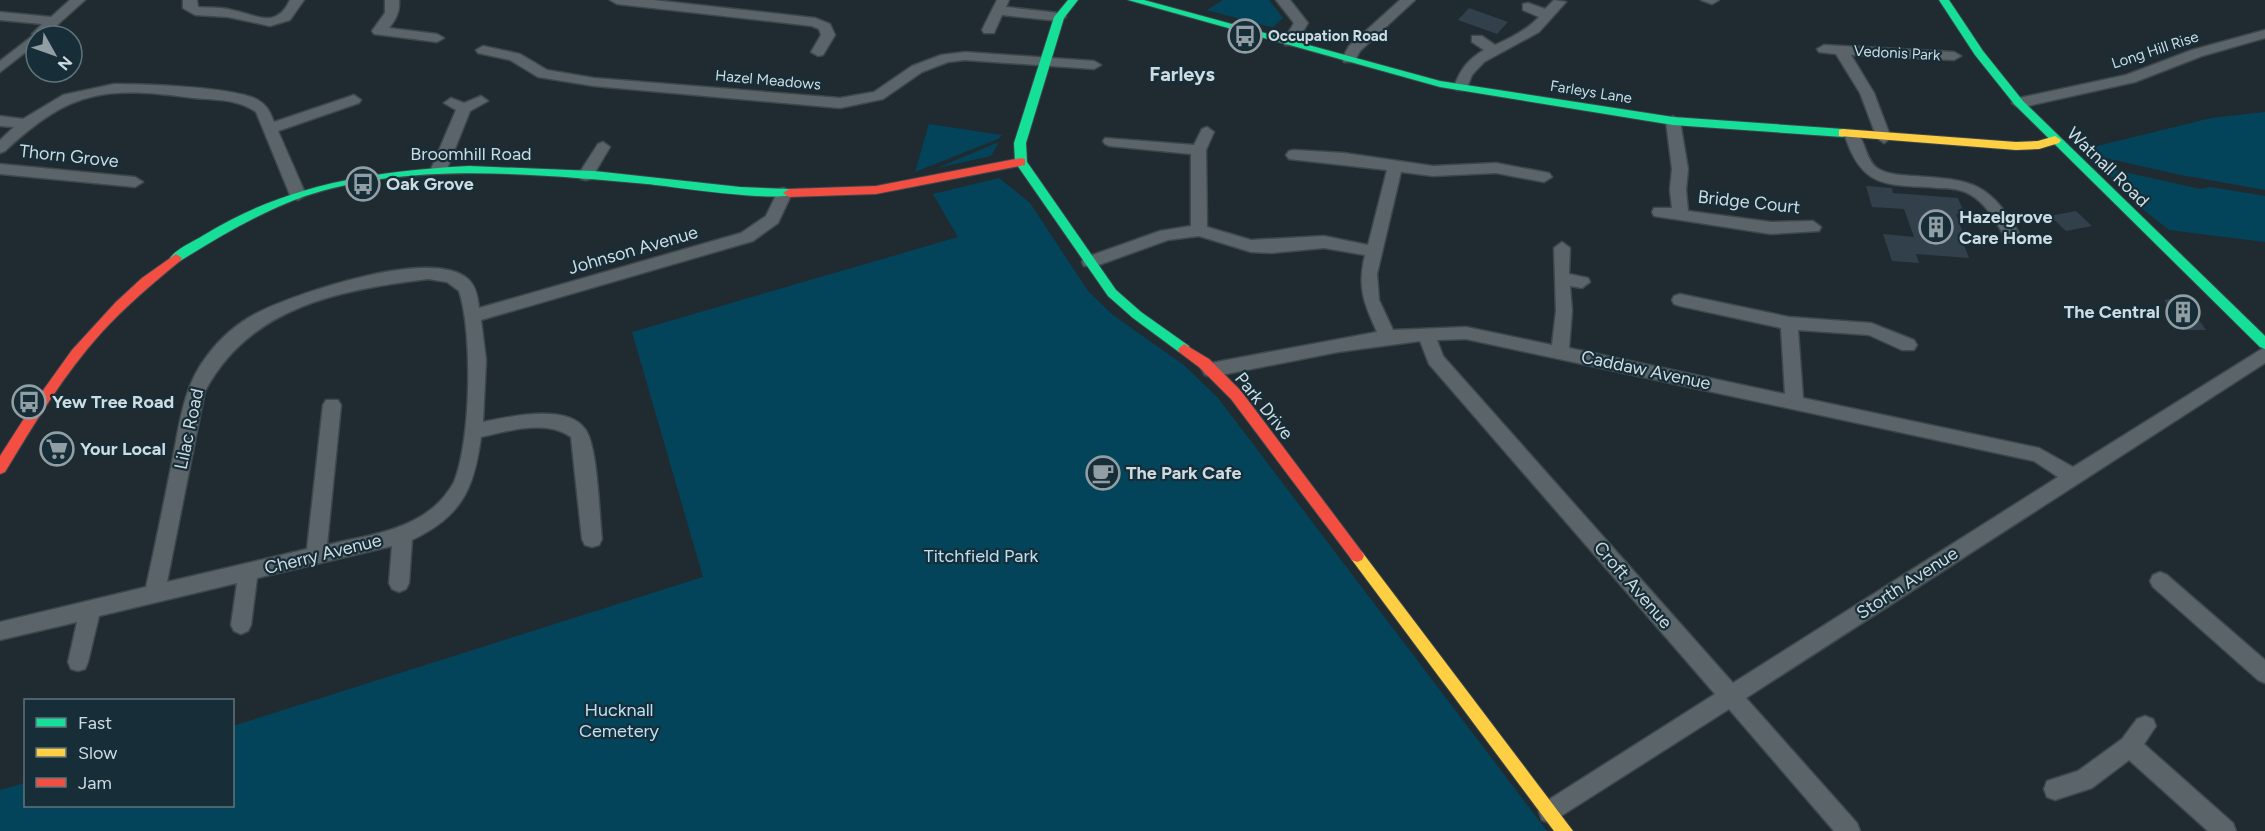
<svg xmlns="http://www.w3.org/2000/svg" width="2265" height="831" viewBox="0 0 2265 831" font-family="Figtree,sans-serif">
  <style>
    .green { fill: #04445a }
    .building { fill: #32404b }
    .lines { fill: none; stroke-linecap: round; stroke-linejoin: round }
    .street-casing { stroke: #3d474c; stroke-width: 3 }
    .fast-casing { stroke: #3d474c; stroke-width: 2 }
    .slow-casing { stroke: #3d474c; stroke-width: 2 }
    .jam-casing { stroke: #3d474c; stroke-width: 2 }
    .street { fill: #5a6469; fill-rule: evenodd }
    .fast { fill: #16e098; fill-rule: evenodd }
    .slow { fill: #ffcf43; fill-rule: evenodd }
    .jam { fill: #f24e42; fill-rule: evenodd }
    .labels { text-anchor: middle; stroke-width: 4.5; stroke-linejoin: round; paint-order: stroke }
    .far-poi-label { font-size: 15px; font-weight: bold; fill: #cedce2; stroke: #172e39; text-anchor: start }
    .far-street-label { font-size: 15px; fill: #cedce2; stroke: #172e39 }
    .street-label { font-size: 18px; fill: #cedce2; stroke: #172e39 }
    .poi-label { font-size: 18px; font-weight: bold; fill: #cedce2; stroke: #172e39; text-anchor: start }
    .park-label { font-size: 18px; fill: #bae1f3; stroke: #172e39 }
    .far-district-label { font-size: 20px; font-weight: bold; fill: #cedce2; stroke: #172e39 }
  </style>
  <rect width="100%" height="100%" fill="#1f2b31"/>
  <!-- green -->
  <path class="green" d="M1223,0H1269L1283,18L1273,27L1266,26L1207,10Z
    M2265,112V190L2176,174L2084,153L2081,150L2211,118Z
    M929,124L1002,135L998,139L915,172Z
    M999,142L991,156L937,168Z
    M2102,167L2200,189L2210,187L2265,196V242L2169,230L2144,210Z
    M999,178L1030,203L1088,291L1113,315L1185,366L1218,398L1547,831H0V790L25,783L26,806H232L233,726L703,577L632,332L958,237L933,194Z"/>
  <!-- building -->
  <path class="building" d="M1469,8L1508,22L1497,34L1458,20Z
    M1866,186L1892,188L1893,193L1958,198L1965,215L1956,214L1965,238H1961L1969,258L1916,254L1919,263L1892,261L1883,234L1914,237L1904,209L1872,207Z
    M2076,211L2092,226L2066,231L2050,216Z
    M2185,296L2195,311H2193L2206,330H2185L2164,300Z"/>
  <g class="lines">
    <defs>
      <path id="street" d="M70,0H85L45,36L36,37L32,34L42,24L0,20V12L51,17Z
        M183,0H197L198,7C209,8 221,7 232,10C257,15 276,30 290,0H304L290,20L270,26L228,17L195,15L183,8Z
        M385,0H399C400,12 396,19 389,28L437,34L444,38L437,42L374,34L372,31L385,13Z
        M610,0H653L815,18L830,24L835,35L823,55L818,56L811,52L821,35L819,29L812,26L617,4Z
        M997,0H1009L1006,7L1059,13L1066,17L1059,21L1002,15L994,33H984L982,30Z
        M1276,0H1290L1308,23L1295,45H1285L1283,42L1294,23Z
        M1400,0H1415L1360,51L1354,62H1344L1342,59L1349,46Z
        M1554,0L1566,2L1539,32L1484,62L1472,75L1466,90H1456L1454,87C1460,70 1468,59 1484,50L1472,42V36H1482L1495,45C1511,38 1527,30 1539,17L1523,10V4L1528,3L1545,9Z
        M1701,0H1719L1712,4Z
        M2265,30V38L2202,56L2135,82L2019,108L2012,103L2019,98L2126,75L2192,50Z
        M31,37L36,38V44L0,72V61Z
        M1824,45L1954,52L1961,56L1954,60L1851,55L1874,93L1891,138L1884,143L1877,138L1860,93L1836,54L1819,52L1817,49Z
        M483,46L520,54L547,70L594,78L840,98L874,92L912,66L941,55L965,52L1094,61L1101,65L1094,69L965,60L948,62L922,72L883,99L840,108L594,86L538,77L510,60L478,53L476,50Z
        M114,84C144,84 235,87 258,100C267,105 270,112 274,122L354,95L361,100L359,103L278,131L306,195L298,200L290,195L256,112C238,99 216,100 194,98C106,86 71,89 5,151L0,153V140L14,127L0,126V116L23,119L63,95Z
        M481,96L488,101L470,111L447,169L444,173H434L431,169L456,110L444,103L451,98L464,103Z
        M1673,116L1680,121L1688,169L1686,190L1688,211L1771,222L1813,221L1821,227L1819,231L1771,234L1654,216L1652,212L1654,208H1672L1670,190L1672,169L1666,121Z
        M1207,127L1214,132L1206,150L1207,227L1251,240L1324,236L1368,245L1387,170L1289,159L1286,155L1289,151L1294,150L1344,153L1433,166L1496,163L1549,173L1552,177L1544,182L1496,173L1433,176L1401,172L1377,274L1379,300L1393,330L1466,327L1552,345L1556,311L1554,248L1562,242L1570,248L1569,274L1588,278L1590,282L1582,288L1570,286L1572,311L1569,348L1785,394L1781,328L1680,306L1674,304L1672,300L1674,296L1680,294L1789,317L1871,323L1914,340L1917,345L1914,350H1902L1869,335L1798,330L1803,398L2039,448L2073,467L2265,347V363L1746,698L1857,823L1860,831H1834L1729,709L1550,823L1542,820L1539,812L1542,804L1715,694L1429,364L1420,341L1338,352L1211,377L1205,375L1202,370L1205,365L1211,363L1377,332C1364,303 1357,288 1365,255L1324,248L1271,253L1251,252L1199,236L1168,240L1096,266H1084L1082,262L1084,258L1160,231L1191,226V154L1110,146L1105,144L1103,141L1105,138L1194,145L1202,129ZM1466,339L2034,461L2058,477L1733,683L1443,356L1437,340Z
        M1852,131C1866,135 1864,159 1877,168C1887,175 1901,175 1913,176C1975,180 1989,182 2022,238L2020,242H2008C1998,226 1988,205 1971,195C1962,189 1950,188 1940,188C1889,184 1863,191 1845,136Z
        M603,142L610,147L591,179L586,180L581,179L578,175L598,144Z
        M0,164L135,177L143,182L135,187L0,174Z
        M784,188L792,193L778,223L753,241L481,320L486,360L483,422C508,417 567,403 585,429C598,446 599,515 602,539L599,545L592,547L585,545L582,539L571,437C546,419 508,431 481,437C474,489 462,516 412,540L409,583L406,589L399,592L392,589L389,583L392,546L257,578L251,625L248,631L241,634L234,631L231,625L237,583L99,616L88,662L85,669L78,671L71,669L68,662L77,622L0,640V622L146,587C155,547 163,507 171,467C179,430 182,387 207,356C220,338 239,322 259,312C297,293 432,247 468,279C476,286 478,298 479,308L741,233L766,216L779,189ZM428,279L447,282L459,291C473,333 471,441 454,482C449,491 442,500 434,507C404,532 364,536 327,545L341,405L338,400H326L323,405L307,549L167,582L205,391C250,306 340,290 428,279Z
        M2160,572L2167,575L2265,660V683L2258,680L2153,587L2150,581L2153,575Z
        M2145,716L2153,719L2156,726L2144,744L2233,823L2236,831H2208L2129,760L2092,788L2055,800L2047,797L2044,789L2047,781L2078,771L2122,739L2137,719Z"/>
      <path id="fast" d="M1068,0H1078L1064,18L1026,143L1027,162L1116,290L1141,312L1189,346L1190,349L1189,352H1179L1133,318L1108,296L1015,162L1014,143L1054,17Z
        M1128,0H1144L1440,81L1673,117L1843,129L1849,133L1843,137L1673,125L1440,87Z
        M1939,0H1949L1983,51L2023,101L2265,336V349L2260,347L2015,105L1975,55Z
        M469,166L594,171L740,187L789,189L795,193C784,204 669,186 647,184C537,174 397,160 292,201C252,217 217,238 180,261L176,262L170,258C177,248 193,242 204,235C287,184 374,171 469,166Z"/>
      <path id="slow" d="M1843,129L2016,142L2038,141L2055,136L2061,140L2059,143L2039,149L2016,150L1839,136V130Z
        M1357,550L1362,552L1573,831H1554L1352,560L1350,556L1352,552Z"/>
      <path id="jam" d="M1021,158L1025,159V165L876,194L789,197L783,193L789,189L876,186Z
        M176,254L182,258L180,261C153,283 126,306 102,332C64,374 34,424 5,472L0,474V456L34,403L72,350L116,302L142,278Z
        M1184,344L1209,359L1241,391L1362,552L1364,556L1362,560L1357,562L1352,560L1231,399L1199,367L1179,352L1178,349Z"/>
    </defs>
    <!-- street casing -->
    <use href="#street" class="street-casing"/>
    <!-- fast casing -->
    <use href="#fast" class="fast-casing"/>
    <!-- slow casing -->
    <use href="#slow" class="slow-casing"/>
    <!-- jam casing -->
    <use href="#jam" class="jam-casing"/>
    <!-- street -->
    <use href="#street" class="street"/>
    <!-- fast -->
    <use href="#fast" class="fast"/>
    <!-- slow -->
    <use href="#slow" class="slow"/>
    <!-- jam -->
    <use href="#jam" class="jam"/>
  </g>
  <!-- icons -->
  <defs>
    <symbol id="bus-ring" viewBox="-11 -11 22 22"><circle r="9.5" fill="#172e39" stroke="#919ea4" stroke-width="1.5"/><path d="M-5-6H5V4H4V6H2V4H-2V6H-4V4H-5ZM-3.5-4V0h7V-4ZM-3.5 1.2v1.5H-2V1.2ZM2 1.2v1.5H3.5V1.2Z" fill="#919ea4"/></symbol>
    <symbol id="building-ring" viewBox="-11 -11 22 22"><circle r="9.5" fill="#172e39" stroke="#919ea4" stroke-width="1.5"/><path d="M-4-6H4V6H1V3H-1V6H-4ZM-2.5-4.3h1.7v1.8h-1.7ZM.8-4.3h1.7v1.8H.8ZM-2.5-1h1.7V.8h-1.7ZM.8-1h1.7V.8H.8Z" fill="#919ea4"/></symbol>
    <symbol id="supermarket-ring" viewBox="-11 -11 22 22"><circle r="9.5" fill="#172e39" stroke="#919ea4" stroke-width="1.5"/><path d="M-6-5.5h2.5l.6 2H6L4.5 2H-2.5L-4.4-4H-6ZM-1.5 3.2a1.3 1.3 0 1 0 .1 0ZM3 3.2a1.3 1.3 0 1 0 .1 0Z" fill="#919ea4"/></symbol>
    <symbol id="cafe-ring" viewBox="-11 -11 22 22"><circle r="9.5" fill="#172e39" stroke="#919ea4" stroke-width="1.5"/><path d="M-5.5-4.5H6V0H3Q3 3.5 0 3.5H-2.5Q-5.5 3.5-5.5 0ZM3-3.2v2h1.7v-2ZM-6 4.5H4V6H-6Z" fill="#919ea4"/></symbol>
  </defs>
  <g fill-rule="evenodd">
    <use href="#bus-ring" x="1226" y="17" width="38" height="38"/>
    <use href="#bus-ring" x="344" y="165" width="38" height="38"/>
    <use href="#building-ring" x="1917" y="208" width="38" height="38"/>
    <use href="#building-ring" x="2164" y="293" width="38" height="38"/>
    <use href="#bus-ring" x="10" y="383" width="38" height="38"/>
    <use href="#supermarket-ring" x="38" y="430" width="38" height="38"/>
    <use href="#cafe-ring" x="1084" y="454" width="38" height="38"/>
  </g>
  <g class="labels">
    <!-- far-poi labels -->
    <g class="far-poi-label">
      <text x="1268" y="41">Occupation Road</text>
    </g>
    <!-- far-street labels -->
    <g class="far-street-label">
      <text transform="translate(2155 50) rotate(-18)" y="5">Long Hill Rise</text>
      <text transform="translate(1897 53) rotate(3)" y="5">Vedonis Park</text>
      <text transform="translate(768 80) rotate(5)" y="5">Hazel Meadows</text>
      <text transform="translate(1591 92) rotate(9)" y="5">Farleys Lane</text>
    </g>
    <!-- street labels -->
    <g class="street-label">
      <text x="471" y="160">Broomhill Road</text>
      <text transform="translate(69 156) rotate(6)" y="6">Thorn Grove</text>
      <text transform="translate(2108 167) rotate(44)" y="6">Watnall Road</text>
      <text transform="translate(1749 202) rotate(6)" y="6">Bridge Court</text>
      <text transform="translate(633 250) rotate(-16)" y="6">Johnson Avenue</text>
      <text transform="translate(1646 370) rotate(12)" y="6">Caddaw Avenue</text>
      <text transform="translate(1264 406) rotate(51)" y="6">Park Drive</text>
      <text transform="translate(189 429) rotate(-78)" y="6">Lilac Road</text>
      <text transform="translate(323 554) rotate(-14)" y="6">Cherry Avenue</text>
      <text transform="translate(1907 583) rotate(-33)" y="6">Storth Avenue</text>
      <text transform="translate(1633 585) rotate(49)" y="6">Croft Avenue</text>
    </g>
    <!-- poi labels -->
    <g class="poi-label">
      <text x="386" y="190">Oak Grove</text>
      <text x="1959" y="223">Hazelgrove<tspan x="1959" dy="21">Care Home</tspan></text>
      <text x="2160" y="318" text-anchor="end">The Central</text>
      <text x="52" y="408">Yew Tree Road</text>
      <text x="80" y="455">Your Local</text>
      <text x="1126" y="479">The Park Cafe</text>
    </g>
    <!-- park labels -->
    <g class="park-label">
      <text x="981" y="562">Titchfield Park</text>
      <text x="619" y="716">Hucknall<tspan x="619" dy="21">Cemetery</tspan></text>
    </g>
    <!-- far-district labels -->
    <g class="far-district-label">
      <text x="1182" y="81">Farleys</text>
    </g>
  </g>
  <!-- legend -->
  <rect x="24" y="699" width="210" height="108" fill="#172e39" stroke="#60747d" stroke-width="1.5"/>
  <rect x="36" y="718" width="30" height="9" fill="#16e098" stroke="#60747d" stroke-width="1.5"/>
  <text x="78" y="729" font-size="18" fill="#cedce2">Fast</text>
  <rect x="36" y="748" width="30" height="9" fill="#ffcf43" stroke="#60747d" stroke-width="1.5"/>
  <text x="78" y="759" font-size="18" fill="#cedce2">Slow</text>
  <rect x="36" y="778" width="30" height="9" fill="#f24e42" stroke="#60747d" stroke-width="1.5"/>
  <text x="78" y="789" font-size="18" fill="#cedce2">Jam</text>
  <!-- north arrow -->
  <g transform="translate(54 54) rotate(130)"><circle r="28" fill="#172e39" stroke="#60747d" stroke-width="1.5"/>
  <path d="M0-4.5L10 22L0 15L-10 22Z" fill="#919ea4"/>
  <text y="-9" font-size="16" font-weight="bold" text-anchor="middle" fill="#cedce2">N</text>
  </g>
</svg>
